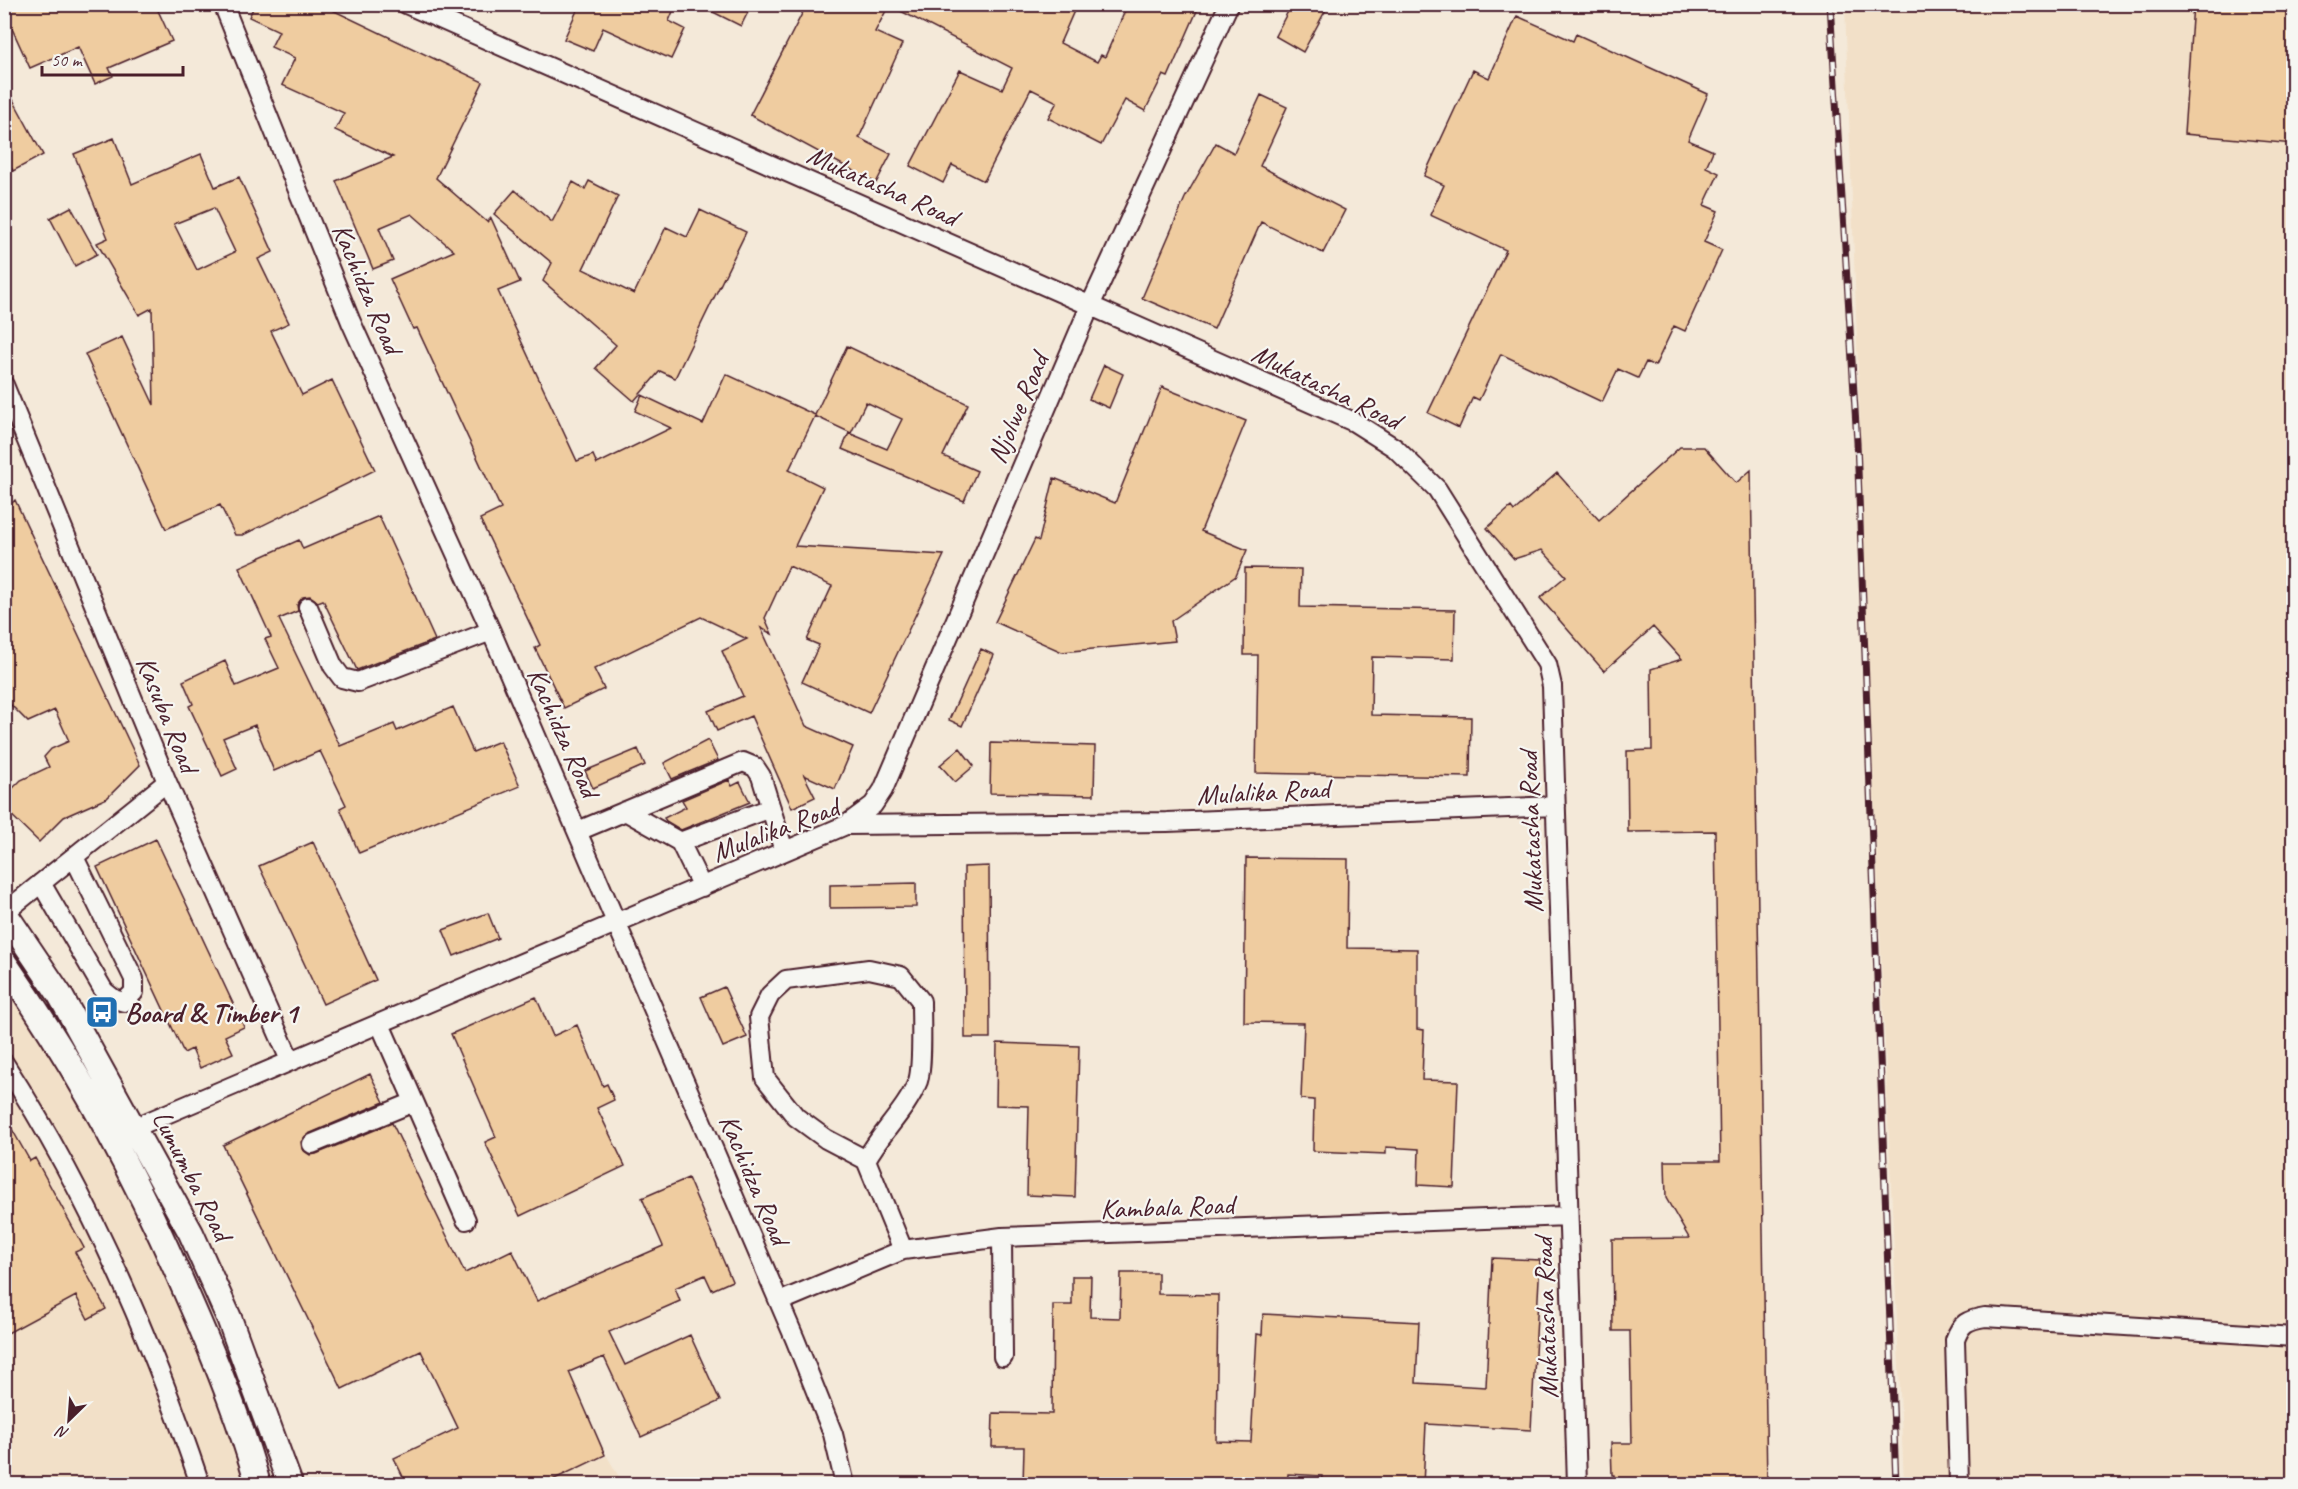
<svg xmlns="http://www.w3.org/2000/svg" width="2298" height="1489" viewBox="0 0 2298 1489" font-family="Caveat,sans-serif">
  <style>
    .built { fill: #f2e0c8 }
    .building { fill: #efcca0; stroke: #4a1f2b; stroke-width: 1.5; fill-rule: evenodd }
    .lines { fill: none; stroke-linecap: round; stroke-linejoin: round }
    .minor-casing { stroke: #4a1f2b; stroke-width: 22 }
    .major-casing { stroke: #4a1f2b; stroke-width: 28 }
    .minor { stroke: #f6f6f2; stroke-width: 18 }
    .major { stroke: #f6f6f2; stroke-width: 24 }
    .rail-casing { stroke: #4a1f2b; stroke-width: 7 }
    .rail { stroke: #f6f6f2; stroke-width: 4.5; stroke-dasharray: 14; stroke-linecap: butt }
    .labels { text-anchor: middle; stroke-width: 4.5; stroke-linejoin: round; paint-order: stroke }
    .street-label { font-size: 28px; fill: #4a1f2b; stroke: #f6f6f2 }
    .poi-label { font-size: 28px; font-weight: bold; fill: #4a1f2b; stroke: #f6f6f2; text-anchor: start }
  </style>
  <rect width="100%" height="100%" fill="#f4e9d9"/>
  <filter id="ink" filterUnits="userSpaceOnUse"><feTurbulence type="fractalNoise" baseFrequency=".0167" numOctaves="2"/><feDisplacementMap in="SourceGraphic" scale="12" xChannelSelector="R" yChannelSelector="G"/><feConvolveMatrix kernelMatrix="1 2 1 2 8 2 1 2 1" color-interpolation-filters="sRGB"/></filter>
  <g filter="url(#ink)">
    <!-- built -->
    <path class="built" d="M1845,5H2293V1484H1904L1869,677Z
      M4,984L116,1147L231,1404L252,1484H5Z
      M607,1456L623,1484H539Z"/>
    <!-- building -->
    <path class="building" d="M4,4H155L172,41L109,68L113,76L95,84L78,47L30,68L4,11Z
      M255,4H320L483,82L436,178L487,222L491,218L520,282L498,291L577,461L593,455L597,464L671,428L635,411L642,395L703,424L726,374L815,415L847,346L968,404L943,456L977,471L964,501L842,449L849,433L887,449L902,419L866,402L851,433L815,416L789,470L823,487L795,546L944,555L869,713L802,682L819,645L807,640L832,586L789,566L765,618L772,634L761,628L806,726L853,747L835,789L804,775L815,797L792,808L751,716L717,731L708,711L743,696L722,651L747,639L701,617L594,669L604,689L564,708L535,648L540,645L480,519L501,509L417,328L413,329L390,279L454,251L412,214L379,228L393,261L373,269L336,181L393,157L335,130L344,113L282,85L295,58L271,47L279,31L249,17Z
      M580,4H676L669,21L685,29L671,59L603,28L593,51L564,39Z
      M697,4H752L741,26Z
      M807,4H1077L1060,43L1097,62L1101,55L1105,57L1128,4H1200L1168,77L1163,75L1145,111L1125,100L1101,145L1048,118L1057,102L1031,89L984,181L952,165L943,183L910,166L960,70L1002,89L1012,68L889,5L875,32L902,44L859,138L891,154L876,183L750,115Z
      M1292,4H1329L1303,52L1275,36Z
      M2193,4H2294V144L2184,134Z
      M1517,16L1573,41L1576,34L1708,94L1688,140L1713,151L1706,167L1719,173L1704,205L1718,211L1704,242L1722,250L1685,331L1674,326L1655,366L1646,362L1638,378L1618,369L1602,402L1501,354L1479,400L1473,397L1459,428L1428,413L1506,250L1430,215L1444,185L1424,176L1473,70L1489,78Z
      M4,83L43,155L13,171L4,156Z
      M1261,95L1287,107L1260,166L1345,210L1323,253L1261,222L1214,329L1142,298L1185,198L1216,143L1234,153Z
      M114,138L132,184L201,154L215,187L239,177L273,252L258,259L289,323L271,331L302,395L332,380L375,470L243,535H235L220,505L166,529L85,354L122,337L154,405L152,308L139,315L97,243L108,238L74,154ZM214,208L235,252L197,270L174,224Z
      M589,181L618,196L583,269L634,294L666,227L687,237L700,210L746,232L675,378L660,371L634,401L596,368L616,345L543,281L552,263L494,214L515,190L552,222L573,182L585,189Z
      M71,207L97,254L75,266L50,218Z
      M1104,365L1123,374L1109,408L1089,399Z
      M1162,387L1246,421L1201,531L1247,550L1236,576L1171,621L1175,641L1062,652L995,622L1035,539L1039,541L1054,478L1115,503Z
      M1680,447H1704L1736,483L1751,470L1767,1485H1614V1475H1612L1611,1443H1632L1630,1331H1613L1612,1239L1689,1238L1666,1198L1665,1161H1720L1715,831L1628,832L1627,751L1652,750L1651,669L1682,659L1653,627L1604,671L1540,598L1566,576L1542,550L1514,559L1487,528L1511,507L1514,511L1557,473L1599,520Z
      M15,500L140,765L107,798L64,817L39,842L4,808V797L21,780L49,767L44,757L51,749L69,741L55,710L28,722L4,698V511Z
      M379,516L435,640L357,670L323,600L318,602L310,596L303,597L297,605L298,611L279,619L340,746L394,724L397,731L453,707L473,752L500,741L520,786L359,853L340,808L346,805L320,751L274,771L255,725L223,738L237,769L222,776L189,706L193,704L183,681L225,661L236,686L279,668L265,639L271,637L239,567L299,540L303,549Z
      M1245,568L1301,569L1300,607L1455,610L1454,659L1372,657L1371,715L1471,717L1470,777L1256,773L1258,655H1244Z
      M981,649L994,655L962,726L949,720Z
      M708,740L718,760L672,779L664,763Z
      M991,743L1095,746L1094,795L990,793Z
      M960,748L974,766L955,782L940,765Z
      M638,749L645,765L593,788L585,771Z
      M729,780L732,786L740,782L750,802L681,830L666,821L664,818L686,807L682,800Z
      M156,839L244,1027L225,1036L233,1053L200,1068L192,1049L184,1053L97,867Z
      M313,842L376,980L323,1004L259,866Z
      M1246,858L1348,859L1347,948L1417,949V1029L1424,1030L1422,1080L1458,1081L1454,1187L1418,1185L1419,1149L1386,1147V1154L1313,1151L1314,1100L1301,1099L1304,1023L1244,1022Z
      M989,866L990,1038H965L964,867Z
      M916,883V907L830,908V885Z
      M488,913L498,938L454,956L443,930Z
      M724,987L747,1037L723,1047L701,997Z
      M536,997L553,1036L577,1025L603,1086L607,1084L614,1100L597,1108L625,1166L520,1216L485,1142L496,1137L451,1034Z
      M997,1043L1079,1046L1075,1197L1027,1195L1029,1106L996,1105Z
      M370,1074L384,1102L308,1134L301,1142L302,1149L310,1155L316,1154L392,1123L465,1273L512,1250L537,1301L663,1246L642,1198L688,1178L732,1281L712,1290L705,1275L675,1288L680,1301L609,1332L625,1365L690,1335L720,1401L641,1437L604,1357L569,1372L605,1455L542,1485H407L394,1458L458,1428L421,1351L342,1389L223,1145Z
      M4,1115L30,1161L35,1158L84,1248L75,1252L106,1309L88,1319L76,1296L4,1335Z
      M1492,1258L1540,1260L1531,1430L1426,1424L1423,1485H1321L1322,1476L1288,1474L1287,1485H1023L1024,1447H992L993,1413L1052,1414L1053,1305H1072V1276H1091L1090,1317L1120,1318L1121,1273H1158V1294L1218,1295L1216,1441L1251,1442L1257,1334L1262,1335L1263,1314L1419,1322L1416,1383L1486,1387Z"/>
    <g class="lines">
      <defs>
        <path id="minor" d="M223,4L351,322L491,631L795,1339L833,1434L845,1484
          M406,4L1354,422L1395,448L1437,489L1547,664L1552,686L1577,1484
          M4,385L167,782L290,1060
          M308,607L333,666L342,678L358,682L491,631
          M625,811L680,842L702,887
          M846,825L873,805L883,790L1090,306L1229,4
          M578,831L743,762L755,767L761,776L784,851
          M680,842L771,808
          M41,883L104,991L114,999L124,1002L134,992V979L74,857
          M5,912L167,782
          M380,1024L466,1220
          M4,1063C89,1194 151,1337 200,1484
          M124,1132L846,825L1167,822L1556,806
          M312,1144L414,1102
          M866,1160L826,1139L796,1117L765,1078L759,1017L770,995L786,980L869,969L901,976L921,1001C921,1020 923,1066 918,1081C906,1111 881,1132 866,1160L903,1250
          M1002,1237L1003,1357
          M779,1302L903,1250L1002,1237L1568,1216
          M1959,1484L1955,1340C1961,1323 1967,1320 1985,1317L2294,1337"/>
        <path id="major" d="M4,912L60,995L191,1233L229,1318L290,1484
          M4,962C77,1067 138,1180 188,1297C215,1358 240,1420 258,1484"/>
      </defs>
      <!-- minor casing -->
      <use href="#minor" class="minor-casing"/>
      <!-- major casing -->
      <use href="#major" class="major-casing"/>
      <!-- minor -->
      <use href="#minor" class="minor"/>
      <!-- major -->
      <use href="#major" class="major"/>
      <defs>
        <path id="rail" d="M1830,4L1857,442L1896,1484"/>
      </defs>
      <!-- rail casing -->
      <use href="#rail" class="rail-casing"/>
      <!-- rail -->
      <use href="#rail" class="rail"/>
    </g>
  </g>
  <!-- icons -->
  <defs>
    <symbol id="bus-square" viewBox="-11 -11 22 22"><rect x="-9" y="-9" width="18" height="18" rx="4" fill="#1f6fb2" stroke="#f6f6f2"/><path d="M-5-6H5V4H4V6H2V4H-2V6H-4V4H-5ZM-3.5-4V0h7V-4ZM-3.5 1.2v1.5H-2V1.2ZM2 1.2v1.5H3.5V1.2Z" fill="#fff"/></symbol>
  </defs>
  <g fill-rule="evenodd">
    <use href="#bus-square" x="83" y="993" width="38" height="38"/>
  </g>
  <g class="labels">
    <!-- street labels -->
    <g class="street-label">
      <text transform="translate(883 185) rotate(24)" y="10">Mukatasha Road</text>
      <text transform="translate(368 288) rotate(67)" y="10">Kachidza Road</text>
      <text transform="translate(1327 386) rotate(26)" y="10">Mukatasha Road</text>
      <text transform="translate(1017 408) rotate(-67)" y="10">Njolwe Road</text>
      <text transform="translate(168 714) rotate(68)" y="10">Kasuba Road</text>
      <text transform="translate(564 732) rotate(66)" y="10">Kachidza Road</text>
      <text transform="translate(1263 791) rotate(-3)" y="10">Mulalika Road</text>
      <text transform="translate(775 829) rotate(-21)" y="10">Mulalika Road</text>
      <text transform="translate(1530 832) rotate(-92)" y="10">Mukatasha Road</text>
      <text transform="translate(193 1175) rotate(63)" y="10">Lumumba Road</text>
      <text transform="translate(755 1179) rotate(67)" y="10">Kachidza Road</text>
      <text transform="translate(1167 1206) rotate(-2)" y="10">Kambala Road</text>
      <text transform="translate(1545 1318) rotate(-92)" y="10">Mukatasha Road</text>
    </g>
    <!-- poi labels -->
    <g class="poi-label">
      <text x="125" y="1022">Board &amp; Timber 1</text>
    </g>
  </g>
  <!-- margin -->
  <rect width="2298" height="1489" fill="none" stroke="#f6f6f2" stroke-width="24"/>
  <rect x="12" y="12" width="2274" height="1465" fill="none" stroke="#4a1f2b" stroke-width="2" filter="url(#ink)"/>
  <!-- north arrow -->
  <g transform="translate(69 1420) rotate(205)" stroke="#f6f6f2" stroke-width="4.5" paint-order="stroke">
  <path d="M0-4.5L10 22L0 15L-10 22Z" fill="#4a1f2b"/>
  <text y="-9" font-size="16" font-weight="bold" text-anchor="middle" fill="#4a1f2b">N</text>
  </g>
  <!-- scale -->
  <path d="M42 66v9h141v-9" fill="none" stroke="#4a1f2b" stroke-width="3"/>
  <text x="51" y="66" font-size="18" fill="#4a1f2b" stroke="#f6f6f2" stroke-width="4.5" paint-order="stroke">50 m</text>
</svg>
